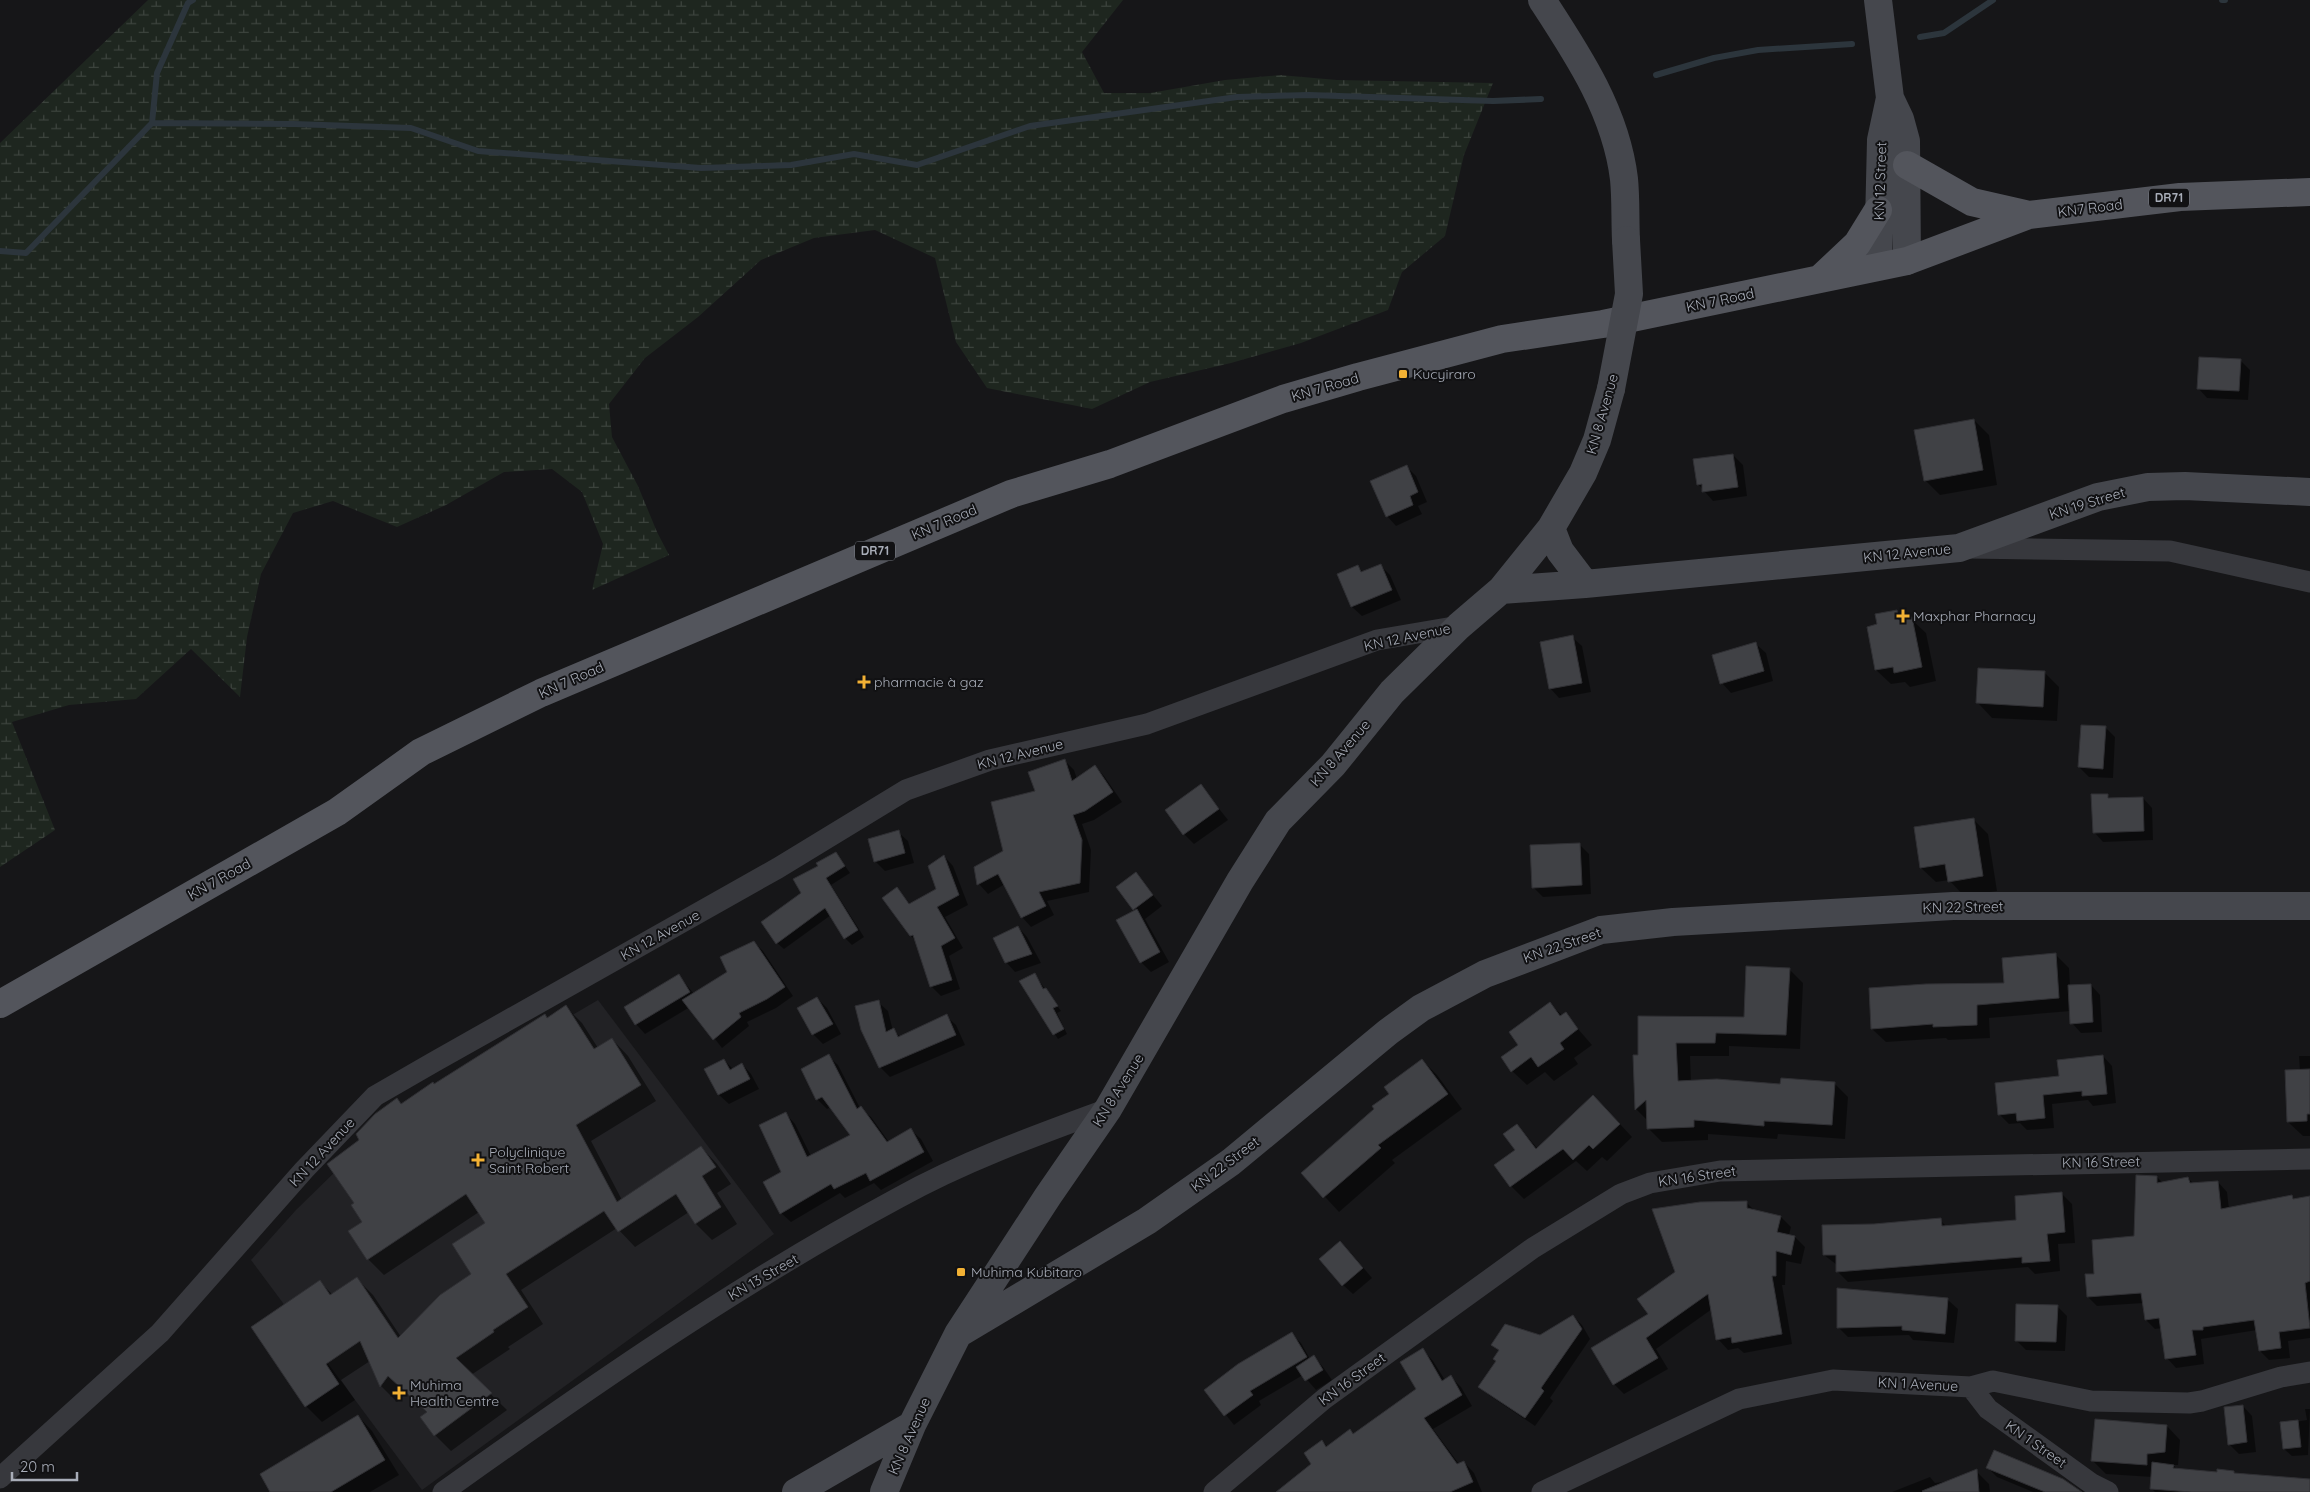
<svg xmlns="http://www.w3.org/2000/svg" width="2310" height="1492" viewBox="0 0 2310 1492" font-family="Quicksand,sans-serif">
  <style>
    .built { fill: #222225 }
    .wetland { fill: url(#wetland-marsh) }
    .shadow { fill: #0007 }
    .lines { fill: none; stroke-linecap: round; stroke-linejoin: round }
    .stream { stroke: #2c353c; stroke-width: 6 }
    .building { fill: #404145; stroke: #303034 }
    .street { stroke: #37383d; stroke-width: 21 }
    .secondary { stroke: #45474d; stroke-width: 28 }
    .primary { stroke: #53555c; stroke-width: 28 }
    .secondary-bridge { stroke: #45474d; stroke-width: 28 }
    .poi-dot { fill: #f2b134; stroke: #111113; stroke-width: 2 }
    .labels { text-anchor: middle; stroke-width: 4; stroke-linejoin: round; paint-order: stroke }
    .shield { fill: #111113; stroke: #7b7e86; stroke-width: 1 }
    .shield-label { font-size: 12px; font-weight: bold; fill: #a8adb8 }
    .street-label { font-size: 14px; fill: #a8adb8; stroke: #111113 }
    .poi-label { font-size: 14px; fill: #a8adb8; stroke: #111113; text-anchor: start }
  </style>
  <defs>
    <pattern id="wetland-marsh" width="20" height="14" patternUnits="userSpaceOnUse" patternTransform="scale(1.25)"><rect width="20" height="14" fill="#1e261f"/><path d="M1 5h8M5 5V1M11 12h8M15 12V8" fill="none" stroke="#3c433d"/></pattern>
  </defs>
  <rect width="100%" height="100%" fill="#161618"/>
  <!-- built -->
  <path class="built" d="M598,1000L774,1234L422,1490L251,1260L296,1210L381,1127Z"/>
  <!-- wetland -->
  <path class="wetland" d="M148,0H1123L1082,52L1104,93H1150L1225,80L1280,75L1337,80L1493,83L1464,155L1445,236L1402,272L1388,310L1301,343L1231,363L1150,382L1092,409L987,388L956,342L935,258L875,230L814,238L761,260L698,317L645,358L609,404L612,437L638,486L657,532L669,555L592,590L603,544L582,492L552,469L504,472L446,505L397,527L333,501L293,513L261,574L247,637L240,697L191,649L136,699L69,705L12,722L55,830L0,867V143Z"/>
  <!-- shadow -->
  <path class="shadow" d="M2240,360L2250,370L2248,400L2207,398L2198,388Z
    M1974,420L1989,435L1997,485L1940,495L1925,480Z
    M1733,455L1743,465L1747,496L1713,501L1698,484Z
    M1406,466L1416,476L1427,502L1418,506L1422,514L1396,526L1387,516Z
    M1380,565L1390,575L1401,600L1362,616L1352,607L1339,575L1358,567L1363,572Z
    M1897,611L1906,620L1911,619L1926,633L1936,681L1910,687L1905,682L1891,684L1876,670L1878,625Z
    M1572,637L1582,646L1591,692L1559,698L1550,688Z
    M1756,644L1766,653L1773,681L1731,693L1722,683Z
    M2044,672L2059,687L2057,721L1992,718L1978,703Z
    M2105,727L2115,737L2113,778L2089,777L2079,767Z
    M1065,761L1074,770L1077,779L1095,766L1104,776L1122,802L1094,820L1082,824L1091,850L1089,892L1047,901L1054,915L1031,927L1022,917L1005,884L988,894L979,884L976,868L1005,852L1036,792Z
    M1201,786L1228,820L1194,844L1184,834Z
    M2107,795L2111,799L2143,798L2152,808L2153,840L2103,842L2094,832Z
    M1973,819L1988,834L1997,891L1964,896L1949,880L1936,882L1921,868Z
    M898,832L908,841L914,863L885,871L875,861Z
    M1579,844L1589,854L1591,894L1543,897L1533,887Z
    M836,853L850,873L831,885L864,937L852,945L845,938L831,915L784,949L777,943L802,893L819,866Z
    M944,856L953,866L968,905L945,917L963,948L949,956L960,989L941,996L931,986L916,941L911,936L897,889L910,904L937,889Z
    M1136,874L1162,906L1145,919L1169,962L1151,972L1141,962L1136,911L1117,888Z
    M1018,927L1027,937L1041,963L1015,972L1006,962Z
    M754,942L763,951L793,996L776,1008L747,1022L749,1026L722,1048L690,1007L645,1034L636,1024L679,976L694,994L729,972Z
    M2056,955L2069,968L2070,986L2091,985L2100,995L2102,1032L2081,1033L2072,1023L2071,1011L1989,1018L1990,1038L1948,1040L1946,1038L1886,1042L1872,1029L2005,984Z
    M1789,969L1803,983L1800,1049L1729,1046V1056H1690L1691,1082L1781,1085L1834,1083L1848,1097L1845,1139L1778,1134L1777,1139L1708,1134V1140L1662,1142L1648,1128V1121L1636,1109L1634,1056L1745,1018Z
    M1035,975L1061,1011L1057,1013L1067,1034L1058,1039L1020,982Z
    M817,998L827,1008L841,1034L823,1044L813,1034L799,1009Z
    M878,1002L888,1011L893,1031L901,1037L946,1016L956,1025L965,1045L890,1077L880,1067Z
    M1550,1004L1563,1016L1565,1014L1592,1045L1574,1058L1578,1064L1554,1081L1545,1072L1527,1085L1512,1071L1519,1045Z
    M566,1007L582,1023L598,1048L612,1039L628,1056L656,1101L591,1141L622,1200L701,1147L717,1164L731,1184L717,1193L737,1224L712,1240L696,1224L689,1212L635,1247L617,1228L521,1290L543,1324L508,1347L510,1349L471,1375L507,1410L451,1451L435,1435L428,1413L405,1392L397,1402L381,1386L370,1361L341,1380L355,1400L322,1422L306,1406L320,1282L333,1295L357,1279L373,1295L401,1337L473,1275L486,1224L479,1212L384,1275L368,1259L364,1223L356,1203L361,1140L402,1105Z
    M828,1056L838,1065L860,1108L871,1117L889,1142L911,1130L921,1139L933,1161L881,1190L874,1183L845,1198L840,1193L791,1222L781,1213L786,1114L795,1124L811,1156L852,1135L831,1107L827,1109L817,1099Z
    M2103,1056L2112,1066L2116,1103L2093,1106L2088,1100L2052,1104L2054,1128L2027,1130L2020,1123L2009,1124L2000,1115L2061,1078Z
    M2299,1056H2310V1136H2303L2288,1122L2300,1071Z
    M724,1060L733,1069L742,1064L751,1074L759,1089L729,1104L719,1095L706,1070Z
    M1422,1060L1437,1075L1462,1109L1392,1160L1395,1163L1339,1212L1303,1173L1391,1094Z
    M1606,1109L1632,1137L1607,1161L1602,1157L1587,1171L1576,1161L1524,1199L1511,1186L1516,1151L1517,1125L1538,1149Z
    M2157,1177L2163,1183L2188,1178L2194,1184L2218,1182L2227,1192L2229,1209L2292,1197L2295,1200L2310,1198V1338L2288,1341L2290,1358L2269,1360L2260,1351L2257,1330L2201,1339L2204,1364L2176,1368L2167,1358L2162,1328L2155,1329L2146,1320L2144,1303L2097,1306L2088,1297L2096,1275L2135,1237Z
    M2061,1193L2072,1204L2075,1243L2058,1244L2060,1271L2035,1274L2028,1267L1848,1282L1838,1272L1837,1265L1824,1255L1940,1220L1947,1227L2018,1221Z
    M1746,1202L1755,1211L1781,1217L1791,1227L1789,1235L1795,1237L1805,1247L1801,1264L1786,1261L1785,1285H1782L1792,1344L1744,1353L1738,1348L1728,1350L1718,1339L1712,1309L1656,1349L1668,1369L1624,1394L1614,1384L1650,1315L1677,1272Z
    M1350,1252L1372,1278L1353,1294L1343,1285Z
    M1838,1290L1948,1300L1958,1309L1954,1343L1913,1340L1909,1335L1848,1337L1838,1327Z
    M2057,1306L2067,1316L2065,1351L2026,1350L2016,1340Z
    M1573,1316L1582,1325L1590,1339L1550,1398L1553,1401L1535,1426L1489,1395L1480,1386L1497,1361L1500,1351L1493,1345L1540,1336Z
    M1291,1334L1301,1343L1310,1359L1314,1357L1323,1367L1332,1380L1316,1390L1303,1375L1259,1401L1261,1405L1234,1425L1206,1390Z
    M1423,1350L1433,1361L1445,1380L1451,1377L1461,1387L1472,1406L1433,1429L1459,1464L1464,1462L1474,1473L1482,1492H1278L1313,1464L1322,1441L1328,1447L1350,1431L1354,1435L1418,1389Z
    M2243,1406L2252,1416L2256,1452L2239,1454L2229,1444Z
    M2305,1409H2310L2308,1455L2292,1456L2284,1449L2282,1424L2307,1420Z
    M358,1416L372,1431L399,1475L370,1492H272Z
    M2167,1426L2180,1440L2178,1465H2173L2177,1469L2218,1473L2234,1472L2237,1475L2310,1480V1492H2155L2151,1488L2152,1477L2106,1474L2092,1460Z
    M1988,1468L2078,1492H2033L1997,1477Z
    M1976,1471L1989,1484L1990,1492H1892L1930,1477L1935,1483L1950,1481Z"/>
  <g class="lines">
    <!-- stream -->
    <path class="stream" d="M2222,0H2225
      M1920,37L1944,33L1993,0
      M1656,75L1714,58L1758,50L1852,44
      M152,123L157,73L188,3L193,0
      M0,251L26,253L152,123L294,124L411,128L478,151L701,168L791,165L854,154L917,165L1030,126L1237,97L1309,95L1493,101L1541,99"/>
  </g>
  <!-- building -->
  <path class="building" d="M2199,357L2241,359L2239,391L2197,389Z
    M1974,419L1983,470L1924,481L1914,430Z
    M1733,454L1738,487L1702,492V484L1697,485L1693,459Z
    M1407,465L1418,492L1410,496L1413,505L1386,517L1370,481Z
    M1381,564L1392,590L1351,607L1337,574L1358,565L1361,572Z
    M1897,610L1899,620L1912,617L1922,667L1894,673L1893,667L1875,670L1867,627L1877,624L1875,614Z
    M1573,635L1582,683L1549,689L1540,642Z
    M1756,642L1764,671L1720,684L1712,655Z
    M1978,668L2045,671L2043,707L1976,703Z
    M2081,725L2106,726L2103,769L2078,767Z
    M1065,759L1072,781L1095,765L1113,792L1085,811L1073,815L1082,840L1080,883L1039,892L1046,906L1021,918L998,874L977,885L974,867L1003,851L991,802L1035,791L1028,772Z
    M1201,784L1219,809L1183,835L1165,810Z
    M2091,794H2108V798L2143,797L2144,831L2093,833Z
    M1974,818L1983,876L1948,882L1945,864L1920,868L1914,827Z
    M899,830L905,853L874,862L868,839Z
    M1580,843L1582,885L1532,888L1530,845Z
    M836,852L845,866L826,878L858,930L844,939L825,908L776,944L761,922L801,893L793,879L818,866L816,863Z
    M944,855L959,895L937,907L955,938L941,946L952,980L930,987L913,935L910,936L882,898L897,887L909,904L936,889L928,866Z
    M1136,872L1153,895L1133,910L1116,887Z
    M1137,909L1160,952L1140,963L1116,920Z
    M1018,926L1032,954L1005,963L993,938Z
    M754,941L785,987L767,999L739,1013L741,1017L713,1040L682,1000L727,972L720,957Z
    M2056,953L2059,998L1977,1005V1025L1933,1027V1024L1871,1029L1869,988L1926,984L2004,983L2002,958Z
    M1746,966L1790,968L1786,1035L1716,1033L1715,1043H1676L1678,1081L1717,1079L1780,1084L1781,1078L1835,1082L1832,1125L1764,1121V1126L1694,1120V1127L1647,1129L1646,1100L1635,1110L1633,1055H1638V1016L1744,1017Z
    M1035,973L1043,989L1046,988L1058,1006L1053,1008L1064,1029L1053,1035L1019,981Z
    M679,974L690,992L635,1025L624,1007Z
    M2091,984L2093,1022L2070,1024L2068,985Z
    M817,997L833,1024L812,1035L797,1008Z
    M879,1000L886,1032L894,1028L898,1037L947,1014L956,1035L879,1068L861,1030L855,1006Z
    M1550,1002L1560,1016L1566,1012L1578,1029L1560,1043L1564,1049L1538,1067L1531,1057L1511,1072L1501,1057L1518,1045L1509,1032Z
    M566,1005L594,1049L612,1038L641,1085L576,1125L617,1202L701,1146L716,1167L702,1176L721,1207L695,1224L676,1194L618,1232L604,1211L506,1274L528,1307L493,1330L494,1332L456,1358L492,1393L434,1436L420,1417L427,1412L388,1376L380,1387L360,1341L326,1364L339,1384L305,1407L251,1327L320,1280L330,1295L357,1277L398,1338L440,1295L471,1274L452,1244L485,1223L466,1194L367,1260L348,1231L362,1222L351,1205L354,1203L327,1164L359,1140L356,1134L375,1114L397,1098L401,1104L433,1082L434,1084L545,1014L547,1018Z
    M829,1054L857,1109L861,1106L887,1142L911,1128L924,1152L870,1181L866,1173L834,1189L831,1184L780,1214L763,1182L781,1172L759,1125L786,1112L807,1157L850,1135L822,1097L816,1100L801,1069Z
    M2103,1055L2107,1094L2082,1096V1091L2043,1095L2045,1118L2017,1121L2016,1113L1998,1115L1995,1083L2059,1076L2057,1060Z
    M724,1059L730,1070L742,1063L750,1079L718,1095L704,1069Z
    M1422,1059L1448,1094L1378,1145L1381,1148L1323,1198L1301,1173L1374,1109L1372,1106L1389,1094L1384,1087Z
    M2310,1069V1114H2307V1121L2287,1122L2285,1070Z
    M1593,1095L1620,1124L1593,1149L1589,1145L1573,1160L1563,1149L1510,1187L1494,1165L1515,1150L1503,1134L1517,1124L1536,1149Z
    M2136,1175L2157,1176V1183L2188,1177L2190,1183L2218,1181L2221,1209L2292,1195L2293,1199L2310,1196V1281L2305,1283L2310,1328L2279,1332L2281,1348L2259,1351L2254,1320L2203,1327V1330H2192L2196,1355L2165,1359L2159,1318L2145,1320L2141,1293L2087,1297L2085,1274H2094L2092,1240L2134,1236Z
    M2062,1192L2065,1232L2047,1234L2050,1261L2022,1263V1257L1836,1272V1255H1823L1822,1225L1874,1224L1941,1218L1942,1226L2016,1220L2015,1196Z
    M1747,1201V1208L1781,1216L1777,1232L1795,1236L1791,1255L1776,1251V1276H1772L1782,1334L1732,1343L1731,1337L1716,1340L1708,1294L1646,1338L1658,1358L1613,1385L1591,1348L1648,1314L1637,1299L1675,1272L1652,1209L1700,1202Z
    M1340,1241L1363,1268L1342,1286L1319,1259Z
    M1837,1288L1948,1298L1945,1334L1902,1330V1326L1837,1328Z
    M2016,1304L2058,1305L2056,1342L2015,1341Z
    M1573,1315L1582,1329L1541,1388L1544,1391L1525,1418L1478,1387L1496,1361L1493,1359L1499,1350L1491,1345L1505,1324L1540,1335Z
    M1292,1332L1307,1357L1250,1391L1253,1395L1224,1416L1204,1390L1238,1364Z
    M1423,1348L1442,1381L1451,1375L1462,1395L1424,1418L1457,1464L1464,1461L1473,1482L1450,1492H1276L1311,1464L1304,1453L1322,1440L1326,1447L1350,1429L1353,1434L1416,1389L1400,1362Z
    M1314,1355L1323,1370L1305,1381L1296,1367Z
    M2243,1405L2247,1442L2228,1445L2224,1407Z
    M358,1415L385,1460L331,1492H270L260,1474Z
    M2095,1419L2167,1425L2165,1452L2147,1454V1465L2091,1461Z
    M2298,1420L2301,1447L2283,1449L2280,1422Z
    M1994,1450L2063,1479L2082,1492H2045L1986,1468Z
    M2152,1462L2174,1465L2173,1468L2217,1472V1469L2234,1471V1473L2310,1479V1492H2191L2150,1489Z
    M1977,1469L1979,1492H1923L1922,1491Z"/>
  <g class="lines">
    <!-- street -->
    <path class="street" d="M1969,548L2170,551L2310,582
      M1971,1387L1988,1409L2092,1484L2108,1492
      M0,1478L160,1333L304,1170L375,1096L434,1062L778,868L906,790L990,760L1147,724L1377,640L1459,626
      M443,1492C590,1387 740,1283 898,1198C965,1161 1037,1135 1108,1109
      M1214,1492L1324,1399L1533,1248L1621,1194L1650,1183L1720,1171L2310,1159
      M1542,1492L1739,1399L1833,1380L1971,1387L1993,1381L2091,1401L2189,1403L2202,1401L2281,1377L2310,1372"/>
    <!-- secondary -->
    <path class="secondary" d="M1542,0C1578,55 1616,112 1624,179C1626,199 1625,220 1626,240
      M1878,0L1890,98L1881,140L1878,265
      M1890,98L1900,119L1906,141L1907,261
      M1551,528L1560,551L1585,584
      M1501,590L1585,584L1959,548L2098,497L2148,487L2185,486L2310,492
      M958,1334L1147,1221L1231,1162L1388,1032L1421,1008L1485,974L1601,930L1673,922L1953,906H2310
      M796,1492L912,1425
      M884,1492L912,1425L958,1334L1048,1196L1108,1109L1240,881L1278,821L1333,765L1392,692L1459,626L1501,590L1551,528L1583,473L1597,440L1611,389"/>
    <!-- primary -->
    <path class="primary" d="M1907,165L1972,202L2029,215
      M1823,276L1857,244L1878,210
      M0,1004L337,812L421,752L541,693L1011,494L1110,464L1283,399L1358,377L1502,339L1603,324L1907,261L2029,215L2180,197L2310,192"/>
    <!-- secondary-bridge -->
    <path class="secondary-bridge" d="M1611,389L1629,294L1626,240"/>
  </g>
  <!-- markers -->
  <g class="poi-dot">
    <rect x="1398" y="369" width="10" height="10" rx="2.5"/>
    <path d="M1900.5 608.5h5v5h5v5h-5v5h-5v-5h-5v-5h5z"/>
    <path d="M861.5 674.5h5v5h5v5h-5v5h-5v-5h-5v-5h5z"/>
    <path d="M475.5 1152.5h5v5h5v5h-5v5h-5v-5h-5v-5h5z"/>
    <rect x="956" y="1267" width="10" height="10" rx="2.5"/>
    <path d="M396.5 1385.5h5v5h5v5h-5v5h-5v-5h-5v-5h5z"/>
  </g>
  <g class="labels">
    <!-- shield labels -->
    <g class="shield">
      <rect x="2149" y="188.5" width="40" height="19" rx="4"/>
      <rect x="855" y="541.5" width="40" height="19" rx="4"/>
    </g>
    <g class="shield-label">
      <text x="2169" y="202">DR71</text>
      <text x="875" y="555">DR71</text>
    </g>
    <!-- street labels -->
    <g class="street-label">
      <text transform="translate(1880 181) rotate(-88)" y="5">KN 12 Street</text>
      <text transform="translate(2090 208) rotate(-7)" y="5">KN7 Road</text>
      <text transform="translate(1720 300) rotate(-12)" y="5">KN 7 Road</text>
      <text transform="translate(1325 387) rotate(-16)" y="5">KN 7 Road</text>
      <text transform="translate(1602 414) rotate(-74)" y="5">KN 8 Avenue</text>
      <text transform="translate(2087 503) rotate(-17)" y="5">KN 19 Street</text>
      <text transform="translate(944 522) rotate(-23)" y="5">KN 7 Road</text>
      <text transform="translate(1907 553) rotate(-6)" y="5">KN 12 Avenue</text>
      <text transform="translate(1407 637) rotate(-12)" y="5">KN 12 Avenue</text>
      <text transform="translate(571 680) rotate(-24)" y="5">KN 7 Road</text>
      <text transform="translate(1340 753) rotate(-49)" y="5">KN 8 Avenue</text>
      <text transform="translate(1020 754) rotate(-14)" y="5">KN 12 Avenue</text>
      <text transform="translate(219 879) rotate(-29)" y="5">KN 7 Road</text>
      <text transform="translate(1963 907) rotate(-1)" y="5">KN 22 Street</text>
      <text transform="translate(660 935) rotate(-29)" y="5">KN 12 Avenue</text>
      <text transform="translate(1562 945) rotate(-19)" y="5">KN 22 Street</text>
      <text transform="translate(1118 1090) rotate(-58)" y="5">KN 8 Avenue</text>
      <text transform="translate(322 1152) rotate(-47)" y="5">KN 12 Avenue</text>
      <text transform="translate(2101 1162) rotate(-1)" y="5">KN 16 Street</text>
      <text transform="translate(1225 1164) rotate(-37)" y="5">KN 22 Street</text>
      <text transform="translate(1697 1176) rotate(-8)" y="5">KN 16 Street</text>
      <text transform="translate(763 1277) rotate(-30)" y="5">KN 13 Street</text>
      <text transform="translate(1352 1379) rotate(-36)" y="5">KN 16 Street</text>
      <text transform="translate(1918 1384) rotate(3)" y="5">KN 1 Avenue</text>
      <text transform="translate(909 1436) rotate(-66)" y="5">KN 8 Avenue</text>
      <text transform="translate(2036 1444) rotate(35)" y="5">KN 1 Street</text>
    </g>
    <!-- poi labels -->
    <g class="poi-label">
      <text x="1413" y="379">Kucyiraro</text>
      <text x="1913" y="621">Maxphar Pharnacy</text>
      <text x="874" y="687">pharmacie à gaz</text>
      <text x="489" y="1157">Polyclinique<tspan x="489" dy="16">Saint Robert</tspan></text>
      <text x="971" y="1277">Muhima Kubitaro</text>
      <text x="410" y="1390">Muhima<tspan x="410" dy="16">Health Centre</tspan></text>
    </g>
  </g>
  <!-- scale -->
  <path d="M12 1472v8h65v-8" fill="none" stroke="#a8adb8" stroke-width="2.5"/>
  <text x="20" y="1472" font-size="15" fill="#a8adb8" stroke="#111113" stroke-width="4" paint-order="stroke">20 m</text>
</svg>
